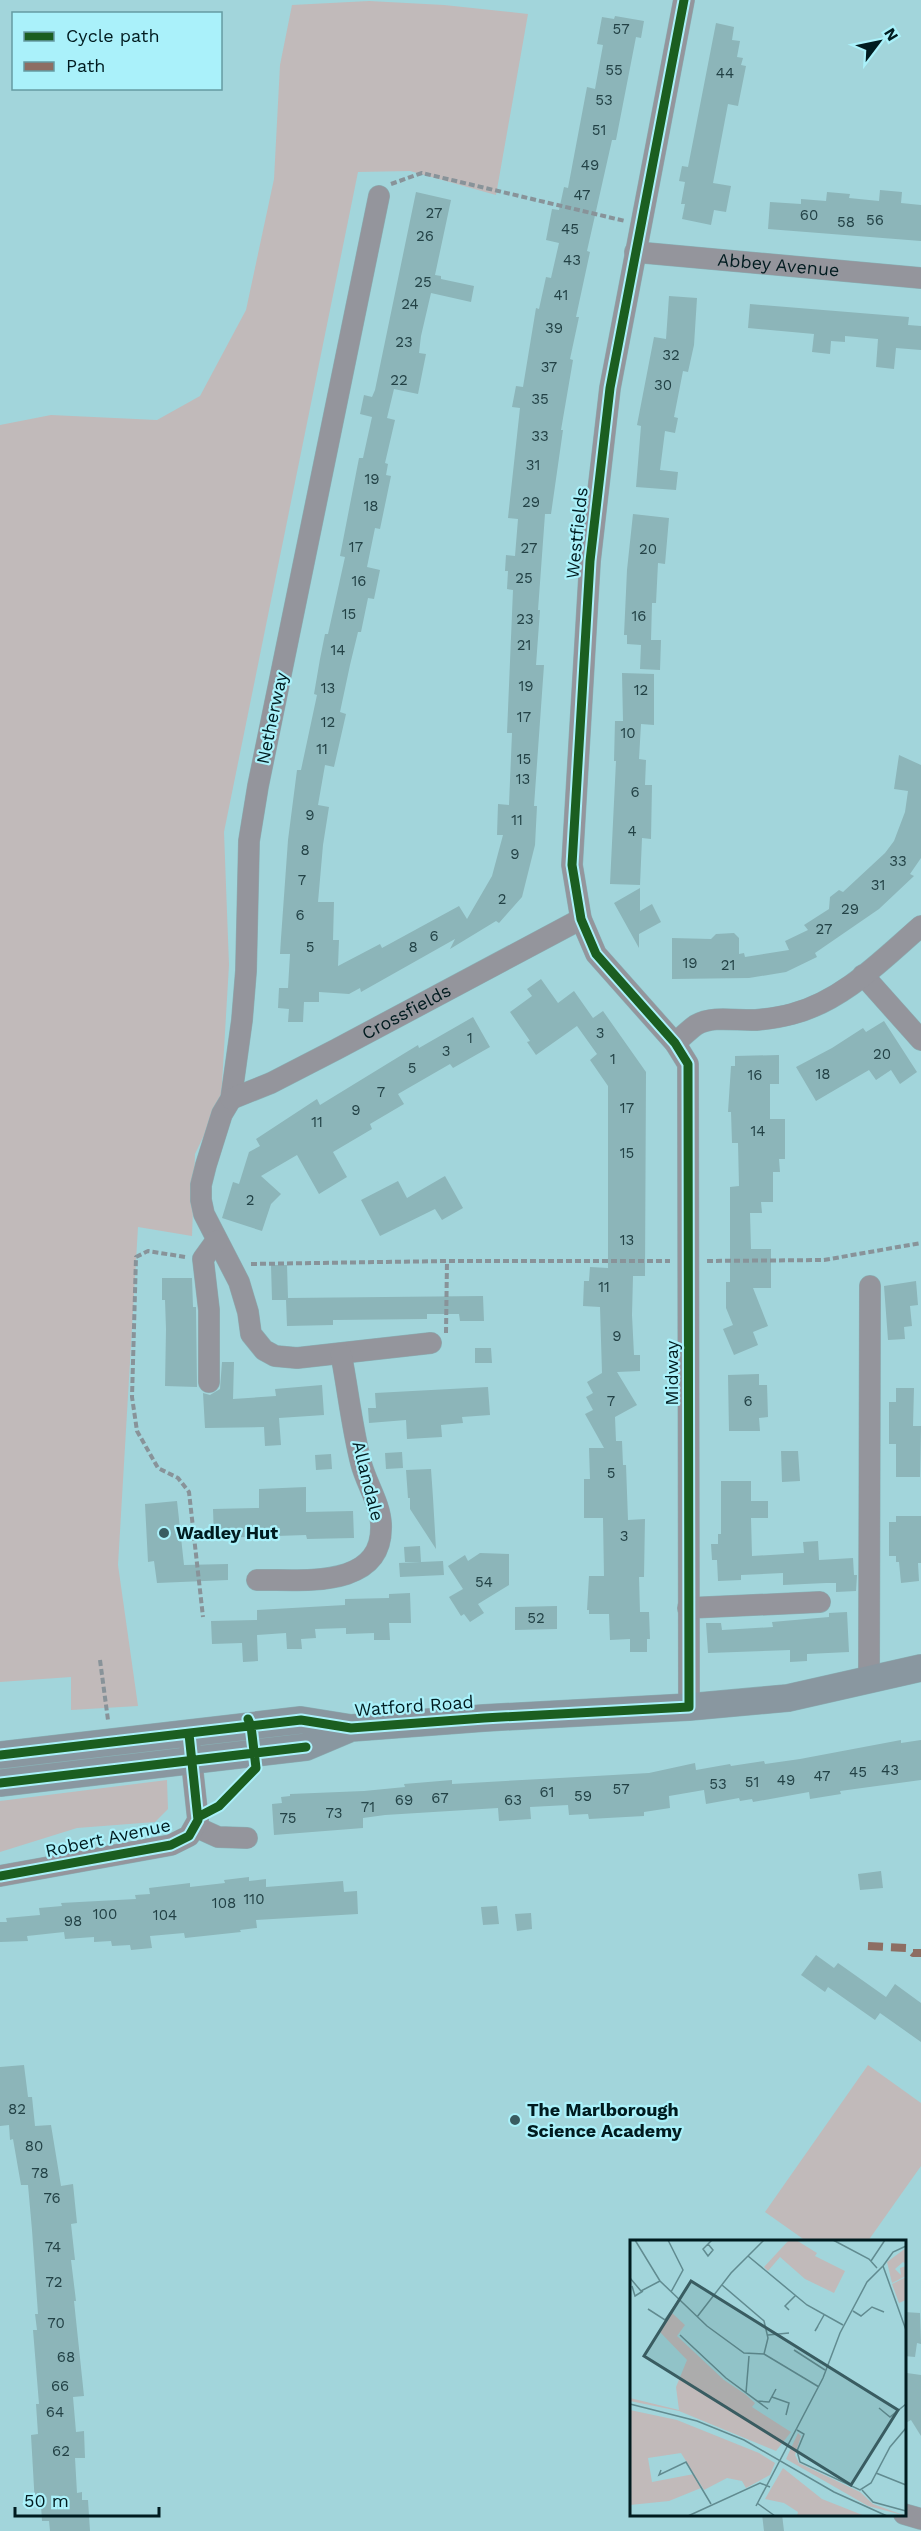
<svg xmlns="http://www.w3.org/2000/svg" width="921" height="2531" viewBox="0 0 921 2531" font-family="'Work Sans',sans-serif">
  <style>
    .green { fill: #c1baba }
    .building { fill: #8cb5b9 }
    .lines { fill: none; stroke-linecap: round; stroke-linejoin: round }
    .minor-casing { stroke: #8ab0b5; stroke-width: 22 }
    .major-casing { stroke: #8ab0b5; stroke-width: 28 }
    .path { stroke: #889399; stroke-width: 4; stroke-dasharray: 6 3; stroke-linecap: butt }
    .minor { stroke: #94959c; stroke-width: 21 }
    .major { stroke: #8997a0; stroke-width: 27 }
    .quiet { stroke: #8d6e63; stroke-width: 8; stroke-dasharray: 15 8; stroke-linecap: butt }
    .cycleway-casing { stroke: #aaf1fa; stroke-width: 13 }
    .cycleway { stroke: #1b5e20; stroke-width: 9 }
    .poi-dot { fill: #395c61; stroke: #aaf1fa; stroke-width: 2 }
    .labels { text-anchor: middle; stroke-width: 4.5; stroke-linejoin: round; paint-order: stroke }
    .number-label { font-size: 15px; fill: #234246 }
    .street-label { font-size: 18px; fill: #001b1f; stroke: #aaf1fa }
    .poi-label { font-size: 18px; font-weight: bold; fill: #001b1f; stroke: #aaf1fa; text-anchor: start }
    .inset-road { fill: none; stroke: #618b90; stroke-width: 1.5 }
    .view { fill: #395c61; fill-opacity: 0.15; stroke: #395c61; stroke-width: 3 }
    .inset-edge { fill: none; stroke: #001b1f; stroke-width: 3 }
  </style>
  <rect width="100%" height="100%" fill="#a2d5db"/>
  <!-- green -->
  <path class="green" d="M369,1L444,5L528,14L496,195L410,171L358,172L224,832L229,965L221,1100L195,1154L192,1236L138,1227L118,1565L138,1706L71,1710V1677L0,1682V425L51,415L157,420L200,396L246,310L274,179L280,65L292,5Z
    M167,1780L168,1809L155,1822L77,1828L0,1852V1801Z
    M868,2065L921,2103V2166L868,2241H806L765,2212Z"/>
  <!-- building -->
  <path class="building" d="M615,16L644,21L641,38L636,37L616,140H612L587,251L590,252L576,317H579L570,359L573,360L561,430H563L551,514H545L538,610H540L536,665H544L534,806H537L535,845L522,897L499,923L496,921L450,949L455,939L361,992L360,988L349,994L319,992V1002H304L303,1022H288L289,1009L278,1008L279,988H288L290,954H280L281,938L288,840L297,770H301L317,695L314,694L320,659L325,634H328L345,557L340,556L359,458H363L372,417L360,414L364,395L372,397L375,390L416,192L451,200L435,275L441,276V279L474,286L471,302L431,293L421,336L419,353L426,354L418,394L394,389L387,418L395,420L385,463L388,464L386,475L391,476L380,529L375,528L367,567L380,570L374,599L368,598L361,632H358L350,665L340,712L346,714L334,767L325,765L318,805L329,807L323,845L318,902H334L333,940H339L338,966L380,944L382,948L459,906L467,919L492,876L503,835H497L498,804L509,805L512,733H507L513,590L507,589L508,571H505L506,555L515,556L518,519L508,518L520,408L512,407L516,386L523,387L536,308L539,309L546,277L551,278L559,243L546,240L552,209L559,210L564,187L568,188L587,87L595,89L603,45L597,44L602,17L614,19Z
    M716,23L734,27L732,40L740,41L737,57L743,58L741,65L746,66L738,106L728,104L713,183L731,186L726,212L714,210L711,225L682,219L685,204H681L685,182L679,181L682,166L688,167Z
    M880,190L902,192L901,203L921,205V241L768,229L770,202L801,204V199L826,201L827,192L850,194L849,198L879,201Z
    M669,296L697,298L694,345L688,372L683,371L674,417L678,418L675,433L665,431L660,470L678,472L676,490L636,487L641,426L637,425L654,337L666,339Z
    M750,304L909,317L908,325L921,326V350L896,348L894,369L876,367L878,339L845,336V342L831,341L830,354L812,352L814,334L748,328Z
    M633,514L669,518L665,564L658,563L656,603H652L651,640H661L660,670L640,669L641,645L627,644V635H624L627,570Z
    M622,673L654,674V725L641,724L639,759L646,760L645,785H652L651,839L642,838L640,885L610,884L616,761H614L615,721H623Z
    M899,755L921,765V858L910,874L914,876L879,909L815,953L817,957L786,972L749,978L672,979V938L711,939L716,934L734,933L739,938V954L744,953L745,957L789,950L785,941L808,930L804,925L829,909L830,897L839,890L843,892L885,853L894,841L905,812L908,791L894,789Z
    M640,888V911L652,904L661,922L639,934V948L614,903Z
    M541,979L558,1003L574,991L593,1018L603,1011L646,1072L645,1276H633L632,1315L634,1355H640V1371L617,1372L637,1405L615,1417L616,1441H622L623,1465H626L628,1520L645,1519L644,1577H639L640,1612H649L650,1639H647V1652H630V1639L610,1640L609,1614H589V1610H587L589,1576H604L603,1518H584V1479H590L589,1448H604L585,1414L593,1410L586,1397L593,1393L587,1382L602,1373L600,1307L583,1306L584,1281H589L590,1267L608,1268V1086L590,1060L597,1054L577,1026L536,1055L527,1042L530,1041L510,1012L532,996L527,989Z
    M473,1017L490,1047L453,1068L450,1064L398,1094L404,1104L370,1124L372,1129L333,1152L347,1177L319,1194L297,1155L261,1176L281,1194L271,1204L262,1231L222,1218L233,1182L239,1184L249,1152L260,1146L256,1139L317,1099L320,1105L418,1045L419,1048Z
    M884,1021L917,1072L900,1084L891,1070L876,1080L869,1070L816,1101L796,1067L832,1048L863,1028L866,1032Z
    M779,1055V1084H770V1119H785V1159H779L780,1172H773V1202H761L762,1213H750L751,1249H771V1288H753L768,1326L753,1332L758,1345L734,1355L723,1329L733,1325L726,1308V1282H730V1187L739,1186L738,1143H732L731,1112H728L731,1066H735V1056Z
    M445,1176L463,1208L442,1220L435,1209L380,1236L361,1200L398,1181L407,1198Z
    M271,1265H287L288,1298L483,1296L484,1321H460L459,1314H427V1319L333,1320V1325L287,1326L286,1300H272Z
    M162,1278H192L193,1307H196V1311L197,1387L165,1386L166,1329L165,1300H162Z
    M916,1281L918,1305L910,1306L912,1326L904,1327L905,1339L888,1340L884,1286Z
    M475,1348H491L492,1363H475Z
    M222,1362H234L233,1399L276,1396L275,1389L322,1385L324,1415L279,1418L281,1445L265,1446L264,1427L205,1428L203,1393L210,1395L220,1389Z
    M759,1374V1385H767L768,1417L759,1418L760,1431H729L728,1375Z
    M488,1387L490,1415L462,1417L463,1423L441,1425L442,1437L407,1439L406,1420L369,1423L368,1408H376L375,1393Z
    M896,1388H914L913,1426H921L920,1477H896V1444H889V1402H896Z
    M781,1451H798L800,1481L782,1482Z
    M402,1452L403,1468L386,1469L385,1453Z
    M331,1454L332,1469L316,1470L315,1455Z
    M431,1469L433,1498L436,1549L410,1509V1498H408L406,1470Z
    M721,1481H751V1501H768V1518H751L752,1556L804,1553L803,1542L818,1541L819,1560L853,1558L854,1575H857L856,1591L836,1592V1583H826L783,1585V1573L741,1575V1580L718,1581L717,1560H712L711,1544H718V1534H721Z
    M306,1487V1512L353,1511L354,1538L307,1539L306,1535L214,1538L213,1509L259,1508V1489Z
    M177,1501L184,1565L228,1564V1580L157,1583L154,1561L148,1562L145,1504Z
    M896,1516H921V1563H918L919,1581L901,1583L899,1562H896V1556H889V1522H896Z
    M420,1546L421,1562H405L404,1547Z
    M480,1553L509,1554V1585L478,1604L484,1613L470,1622L464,1614L461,1616L449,1597L463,1589L448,1566L465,1555L468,1561Z
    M443,1561L444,1575L400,1577L399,1563Z
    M410,1593L411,1623H389L390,1640H374V1633L346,1634V1628L315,1629L316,1638L301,1639L302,1649H287L286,1633L257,1635L258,1661L243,1662L242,1643L212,1644L211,1621L257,1620V1610L345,1605V1599L389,1598V1594Z
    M557,1606V1629L515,1630V1607Z
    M847,1612L849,1652L807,1654V1661L790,1662V1650L708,1653L706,1623H721L722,1630L773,1627L772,1622L829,1617V1613Z
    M901,1740V1743L921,1740V1780L840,1791L841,1794L810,1799L809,1792L753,1802L752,1799L740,1801L739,1798L706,1804L704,1790L669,1796L670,1808L644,1812V1816L589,1819L588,1814L569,1815L568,1805L530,1807L531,1819L499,1821L498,1808L385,1815L363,1818V1828L274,1835L272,1804L282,1803L281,1797L290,1796V1794L364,1791L405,1787L404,1784L452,1780V1784L649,1773L695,1763L696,1770L730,1764L731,1766L764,1761L765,1764L800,1759Z
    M881,1871L883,1888L860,1890L858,1874Z
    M249,1877V1881L266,1879V1887L343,1881L344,1892L357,1891L358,1914L256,1920L257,1928L240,1930L241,1932L185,1938L184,1933L150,1936L152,1948L131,1950L130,1945L112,1946L111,1941L94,1942V1937L65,1939L64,1932L27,1936L28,1941L0,1942V1922H7L6,1918L40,1915L39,1908L62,1906L61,1903L136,1899L135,1895L150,1894L149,1888L190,1883V1887L225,1883L224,1880Z
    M497,1906L499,1924L483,1925L481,1907Z
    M531,1913L532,1929L517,1931L515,1914Z
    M816,1955L834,1968L838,1963L886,1997L895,1984L921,2003V2042L880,2013L875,2020L828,1987L825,1992L801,1975Z
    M24,2065L28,2097H32L35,2126L51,2125L61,2186L73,2184L77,2223L71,2224L75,2260H71L76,2301H74L84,2396L73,2397L76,2432L84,2431L85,2458H75L77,2493L82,2492V2500H88L90,2531H50L49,2521H42L41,2505H35L31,2435L38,2434L36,2404H39L33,2330H37L35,2314H38L32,2230L28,2185H21L13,2139L10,2140L9,2125L0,2126V2067Z
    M904,2312L920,2313L921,2344L917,2343L915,2357L904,2356Z
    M907,2373L921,2375V2436L911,2420L904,2424Z
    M762,2514H782L784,2531H764Z"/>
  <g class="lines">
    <defs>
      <g id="minor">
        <path d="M684,0L610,388L590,561L572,865L581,919L596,954L675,1043L688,1064L689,1707"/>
        <path d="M379,196L258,786L249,841L246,971L242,1020L231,1099L222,1114L206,1165L201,1185V1200L204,1214L239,1282L248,1312L251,1334L264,1350L275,1356L297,1358L431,1343"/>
        <path id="s1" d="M635,252L921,278"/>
        <path d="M863,975L921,1040"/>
        <path d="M675,1043C682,1037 689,1030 696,1025C713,1015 737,1021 756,1020C767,1019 781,1017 792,1014C843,1001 883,959 921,926"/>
        <path id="s2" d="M231,1099L271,1083L337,1049L581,919"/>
        <path d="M209,1382V1310L203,1259L216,1241"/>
        <path d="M257,1580C300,1579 384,1591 381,1524C380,1503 366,1483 361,1463C352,1428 348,1390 341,1354"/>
        <path d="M688,1608L820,1602"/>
        <path d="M869,1680L870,1286"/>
        <path d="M196,1827L218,1837L247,1838"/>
        <path d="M0,1876L171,1845L189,1836L198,1820L190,1746"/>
        <path d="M904,2514L921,2519"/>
      </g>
      <path id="major" d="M0,1755L301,1720L351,1728L484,1718L689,1707L788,1698L921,1668
        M0,1783L306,1747L351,1728"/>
    </defs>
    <!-- minor casing -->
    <use href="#minor" class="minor-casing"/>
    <!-- major casing -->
    <use href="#major" class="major-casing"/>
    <!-- path -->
    <path class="path" d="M391,184L422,173L625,221
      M185,1257L148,1251L136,1257L132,1397L137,1431L158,1468L178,1478L189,1492L203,1617
      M707,1261L824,1260L921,1243
      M251,1264L447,1261H670
      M446,1333L447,1261
      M100,1660L108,1720"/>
    <!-- minor -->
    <use href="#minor" class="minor"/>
    <!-- major -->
    <use href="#major" class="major"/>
    <!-- quiet -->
    <path class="quiet" d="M868,1946L907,1948L913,1953H921"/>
    <defs>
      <path id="cycleway" d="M0,1755L301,1720L351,1728L484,1718L689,1707L688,1064L675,1043L596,954L581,919L572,865L590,561L610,388L684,0
        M0,1783L306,1747
        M198,1817L219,1806L256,1768L251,1726L248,1719
        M0,1876L171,1845L189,1836L198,1820L189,1734"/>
    </defs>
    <!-- cycleway casing -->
    <use href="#cycleway" class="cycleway-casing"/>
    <!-- cycleway -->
    <use href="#cycleway" class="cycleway"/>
  </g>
  <!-- markers -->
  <g class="poi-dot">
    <circle cx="164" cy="1533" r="6"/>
    <circle cx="515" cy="2120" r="6"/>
  </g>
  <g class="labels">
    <!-- number labels -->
    <g class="number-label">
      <text x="621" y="34">57</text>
      <text x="614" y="75">55</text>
      <text x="725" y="78">44</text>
      <text x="604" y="105">53</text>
      <text x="599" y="135">51</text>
      <text x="590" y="170">49</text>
      <text x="582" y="200">47</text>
      <text x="434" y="218">27</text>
      <text x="809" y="220">60</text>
      <text x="875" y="225">56</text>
      <text x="846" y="227">58</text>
      <text x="570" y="234">45</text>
      <text x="425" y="241">26</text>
      <text x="572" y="265">43</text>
      <text x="423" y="287">25</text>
      <text x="561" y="300">41</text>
      <text x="410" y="309">24</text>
      <text x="554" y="333">39</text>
      <text x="404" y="347">23</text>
      <text x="671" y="360">32</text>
      <text x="549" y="372">37</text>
      <text x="399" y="385">22</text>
      <text x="663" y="390">30</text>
      <text x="540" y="404">35</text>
      <text x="540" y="441">33</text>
      <text x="533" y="470">31</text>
      <text x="372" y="484">19</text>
      <text x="531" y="507">29</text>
      <text x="371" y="511">18</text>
      <text x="356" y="552">17</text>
      <text x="529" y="553">27</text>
      <text x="648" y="554">20</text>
      <text x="524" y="583">25</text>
      <text x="359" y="586">16</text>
      <text x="349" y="619">15</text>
      <text x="639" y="621">16</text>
      <text x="525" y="624">23</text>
      <text x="524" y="650">21</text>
      <text x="338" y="655">14</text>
      <text x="526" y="691">19</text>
      <text x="328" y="693">13</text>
      <text x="641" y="695">12</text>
      <text x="524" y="722">17</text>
      <text x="328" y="727">12</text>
      <text x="628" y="738">10</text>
      <text x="322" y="754">11</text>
      <text x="524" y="764">15</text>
      <text x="523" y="784">13</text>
      <text x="635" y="797">6</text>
      <text x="310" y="820">9</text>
      <text x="517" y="825">11</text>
      <text x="632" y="836">4</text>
      <text x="305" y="855">8</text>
      <text x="515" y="859">9</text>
      <text x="898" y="866">33</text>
      <text x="302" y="885">7</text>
      <text x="878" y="890">31</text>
      <text x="502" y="904">2</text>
      <text x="850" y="914">29</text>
      <text x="300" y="920">6</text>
      <text x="824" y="934">27</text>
      <text x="434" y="941">6</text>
      <text x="310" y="952">5</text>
      <text x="413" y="952">8</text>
      <text x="690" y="968">19</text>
      <text x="728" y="970">21</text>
      <text x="600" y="1038">3</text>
      <text x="470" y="1043">1</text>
      <text x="446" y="1056">3</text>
      <text x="882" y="1059">20</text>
      <text x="613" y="1064">1</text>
      <text x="412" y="1073">5</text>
      <text x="823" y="1079">18</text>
      <text x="755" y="1080">16</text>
      <text x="381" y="1097">7</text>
      <text x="627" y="1113">17</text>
      <text x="356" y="1115">9</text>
      <text x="317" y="1127">11</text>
      <text x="758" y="1136">14</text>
      <text x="627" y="1158">15</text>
      <text x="250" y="1205">2</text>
      <text x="627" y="1245">13</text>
      <text x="604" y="1292">11</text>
      <text x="617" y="1341">9</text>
      <text x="611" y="1406">7</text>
      <text x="748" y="1406">6</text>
      <text x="611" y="1478">5</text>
      <text x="624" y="1541">3</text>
      <text x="484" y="1587">54</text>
      <text x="536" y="1623">52</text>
      <text x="890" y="1775">43</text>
      <text x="858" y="1777">45</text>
      <text x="822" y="1781">47</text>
      <text x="786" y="1785">49</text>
      <text x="752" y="1787">51</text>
      <text x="718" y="1789">53</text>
      <text x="621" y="1794">57</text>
      <text x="547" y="1797">61</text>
      <text x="583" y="1801">59</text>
      <text x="440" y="1803">67</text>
      <text x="404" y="1805">69</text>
      <text x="513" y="1805">63</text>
      <text x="368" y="1812">71</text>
      <text x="334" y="1818">73</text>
      <text x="288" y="1823">75</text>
      <text x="254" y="1904">110</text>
      <text x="224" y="1908">108</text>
      <text x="105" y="1919">100</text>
      <text x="165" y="1920">104</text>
      <text x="73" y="1926">98</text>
      <text x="17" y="2114">82</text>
      <text x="34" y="2151">80</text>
      <text x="40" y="2178">78</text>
      <text x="52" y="2203">76</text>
      <text x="53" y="2252">74</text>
      <text x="54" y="2287">72</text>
      <text x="56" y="2328">70</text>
      <text x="66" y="2362">68</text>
      <text x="60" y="2391">66</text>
      <text x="55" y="2417">64</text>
      <text x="61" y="2456">62</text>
    </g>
    <!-- street labels -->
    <g class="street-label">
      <text dy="6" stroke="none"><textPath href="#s1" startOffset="144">Abbey Avenue</textPath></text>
      <text transform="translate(577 533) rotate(-84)" y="6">Westfields</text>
      <text transform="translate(272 718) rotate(-78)" y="6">Netherway</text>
      <text dy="6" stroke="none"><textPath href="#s2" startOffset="196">Crossfields</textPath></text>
      <text transform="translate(672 1373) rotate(-90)" y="6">Midway</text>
      <text transform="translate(368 1481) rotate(76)" y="6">Allandale</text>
      <text transform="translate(414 1706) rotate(-4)" y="6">Watford Road</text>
      <text transform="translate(108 1838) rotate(-12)" y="6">Robert Avenue</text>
    </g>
    <!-- poi labels -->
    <g class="poi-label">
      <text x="176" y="1539">Wadley Hut</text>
      <text x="527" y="2116">The Marlborough<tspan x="527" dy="21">Science Academy</tspan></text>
    </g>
  </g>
  <!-- overview -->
  <g transform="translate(630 2240)">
    <rect width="276" height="276" fill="#a2d5db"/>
    <path d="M159,0H166L187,13L185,16L215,31L204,53L175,39L150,17L138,31L134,27ZM276,8V24L273,22L265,29L271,35L270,28L276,26V36L262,43L257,22ZM276,37V60L269,63L262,44ZM42,73L55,85L47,96L94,140L115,154L125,163L122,167L161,192L146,211L49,171L0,161V158L49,170L46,147L57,120L30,92ZM0,170L47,180L129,213L145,223L140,235L116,248L112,241L97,238L74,250L51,213L18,218L22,242L64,234L71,248L39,261L0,265ZM168,193L171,196L165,215L169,223L230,252L243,264L276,276L238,266L156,219ZM153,228L192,259L235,276H167L168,272L154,263L135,259Z" fill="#c1baba"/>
    <path class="inset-road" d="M5,0L30,41L77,86L114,113L134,114M38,0L53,30L41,52M203,0L239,19L247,28M78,4L83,10L78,16L73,9L82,0M118,16L177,65L213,85M241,21L255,0M253,26L276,90M253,26L263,12L276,6M0,38L11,51L30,41M92,45L134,81L138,98L134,114M2,46L5,56L13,51M18,69L35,80L49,60M159,70L155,66L166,55M223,71L231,76L242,67L254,72M67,77L101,33L134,0M188,86L185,91L194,75M50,95L96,138L138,169M138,95L159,93M164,110L195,130M134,114L189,147M116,153L119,116M142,157L159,163L156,175M127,161L139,162L146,149M0,164L67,181L114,200L204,252L257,276M249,168L260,177L276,164M167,190L174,194L167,211L170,222L230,250L241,243L260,207L276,188M31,230L29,235L56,222L81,264M246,233L276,245M232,250L243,262L276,271M127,263L145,276M126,266L193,138L210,93L237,42L253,26M58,276L130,243L140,247"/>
    <path class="view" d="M61,41L268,170L221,245L14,116Z"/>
    <rect width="276" height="276" class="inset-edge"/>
  </g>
  <!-- legend -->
  <rect x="12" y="12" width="210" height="78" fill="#aaf1fa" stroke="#669ba2" stroke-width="1.5"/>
  <rect x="24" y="32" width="30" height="9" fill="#1b5e20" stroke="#669ba2" stroke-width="1.5"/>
  <text x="66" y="42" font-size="18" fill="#001b1f">Cycle path</text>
  <rect x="24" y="62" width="30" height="9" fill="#8d6e63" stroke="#669ba2" stroke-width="1.5"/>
  <text x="66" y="72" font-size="18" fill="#001b1f">Path</text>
  <!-- north arrow -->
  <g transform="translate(879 42) rotate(58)" stroke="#aaf1fa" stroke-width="4.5" paint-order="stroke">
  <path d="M0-4.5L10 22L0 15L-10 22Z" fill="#001b1f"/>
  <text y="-9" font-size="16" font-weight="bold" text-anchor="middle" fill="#001b1f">N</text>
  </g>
  <!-- scale -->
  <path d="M15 2507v9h144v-9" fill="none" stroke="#001b1f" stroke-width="3"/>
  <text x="24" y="2507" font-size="18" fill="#001b1f" stroke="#aaf1fa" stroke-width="4.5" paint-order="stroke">50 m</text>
</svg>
